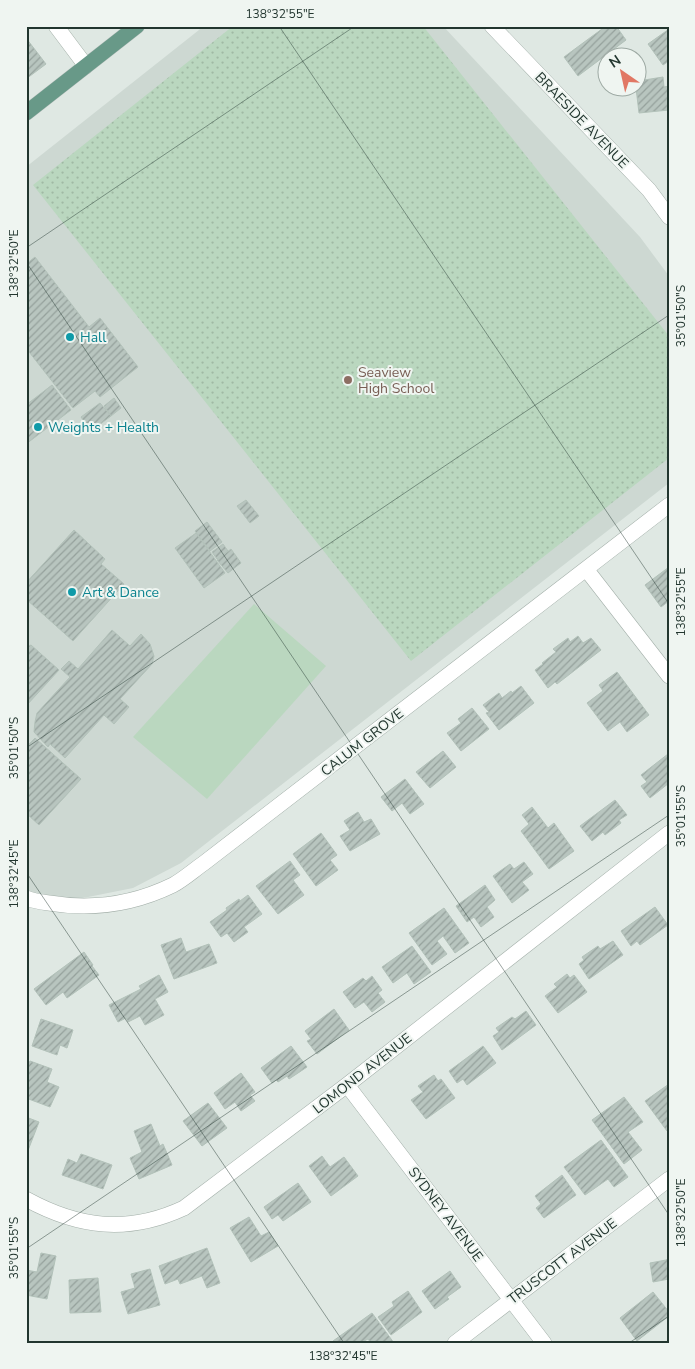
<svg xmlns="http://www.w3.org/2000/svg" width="695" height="1369" viewBox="0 0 695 1369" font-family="'Nunito Sans',sans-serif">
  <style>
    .built { fill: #cdd8d2 }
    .grass { fill: #bad7bf }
    .park { fill: url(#park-dots) }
    .building { fill: url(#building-hatch); stroke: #b2c1b9 }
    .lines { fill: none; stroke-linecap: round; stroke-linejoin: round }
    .minor-casing { stroke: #a3afa9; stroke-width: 16 }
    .major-casing { stroke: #bdc3c1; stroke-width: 16 }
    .minor { stroke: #fff; stroke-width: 15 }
    .major { stroke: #689988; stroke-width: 15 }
    .ticks { fill: none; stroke: #22362f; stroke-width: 1; stroke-opacity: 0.45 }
    .culture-dot { fill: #0f9aa8; stroke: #eff5f1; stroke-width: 2 }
    .education-dot { fill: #8d6e63; stroke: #eff5f1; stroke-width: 2 }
    .labels { text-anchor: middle; stroke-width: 4; stroke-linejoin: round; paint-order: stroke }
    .street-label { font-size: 14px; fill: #22362f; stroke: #eff5f1 }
    .culture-label { font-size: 14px; fill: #0d838f; stroke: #eff5f1; text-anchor: start }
    .education-label { font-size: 14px; fill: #785e54; stroke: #eff5f1; text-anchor: start }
    .neatline { fill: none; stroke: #22362f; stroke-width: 2 }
    .ticks-label { font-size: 12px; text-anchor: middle; fill: #22362f }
  </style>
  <defs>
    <pattern id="park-dots" width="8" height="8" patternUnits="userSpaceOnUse" patternTransform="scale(1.25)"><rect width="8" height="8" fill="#bad7bf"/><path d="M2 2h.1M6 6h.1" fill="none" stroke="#a0b9a4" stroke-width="1.8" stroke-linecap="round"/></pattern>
    <pattern id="building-hatch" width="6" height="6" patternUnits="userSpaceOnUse" patternTransform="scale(1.25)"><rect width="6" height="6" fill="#b8c5bf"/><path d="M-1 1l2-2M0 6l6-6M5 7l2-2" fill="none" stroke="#95a19c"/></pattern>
  </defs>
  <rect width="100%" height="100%" fill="#dfe8e3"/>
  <!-- built -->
  <path class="built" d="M204,26H443L640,237L669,276V483L181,863L133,888L83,898L34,895L26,892V167Z"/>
  <!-- grass -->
  <path class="grass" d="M254,604L326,666L207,799L133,737Z"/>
  <!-- park -->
  <path class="park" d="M233,26H423L669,336V458L411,661L33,185Z"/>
  <!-- building -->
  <path class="building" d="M606,26H616L626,40L578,76L564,57Z
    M669,29V61L663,65L648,44Z
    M26,38L46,64L26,79Z
    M663,77L664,87L669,86V110L639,113L636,88H638V81Z
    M35,257L89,327L100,318L138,367L100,397L95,391L73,408L26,348V264Z
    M52,385L71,410L26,444V405Z
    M114,398L121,408L111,416L104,406Z
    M100,403L111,416L91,431L81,417Z
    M246,500L259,516L250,523L237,506Z
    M207,522L222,542L210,551L195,531Z
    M74,530L105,559L101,564L124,584L73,641L26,599V583Z
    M196,533L225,573L204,588L175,548Z
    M223,544L228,551L217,559L212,552Z
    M231,549L241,563L228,573L217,560Z
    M669,567V601L661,607L645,585Z
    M112,630L130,646L141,634L150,644L154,656L152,664L120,699L129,707L114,724L104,715L65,758L50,744L48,747L34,732L35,722L37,713L70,677L61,669L69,661L78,669Z
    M578,636L583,643L591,638L601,650L557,684L555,682L548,688L535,670L543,664L542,663L556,652L553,649L568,638L570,642Z
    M26,643L29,646L31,645L59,670L26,706Z
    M617,672L649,715L627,732L620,722L608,731L587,703L603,691L599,685Z
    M521,686L534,703L499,730L486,713L489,712L483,705L499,693L502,698L511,691L512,693Z
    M472,708L489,729L461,751L447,733L461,723L458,719Z
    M35,738L81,779L39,825L26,813V747Z
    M443,751L456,767L430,788L416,772Z
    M668,754L669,783L650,798L641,786L647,782L641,775Z
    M405,779L424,804L410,814L402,803L392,811L381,797Z
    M615,800L627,815L619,820L621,823L605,835L603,832L592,841L580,826Z
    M532,807L548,828L554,823L574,851L549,869L521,831L529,824L522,815Z
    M358,812L364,822L371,819L380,834L350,851L340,836L350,830L344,821Z
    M321,833L337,855L330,860L338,870L316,886L293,854Z
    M290,861L300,875L293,880L304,895L278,914L256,886Z
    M524,862L533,874L522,882L529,890L512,903L493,876L510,864L514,869Z
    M485,885L495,900L487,907L494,917L481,927L474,917L467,922L456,906Z
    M248,895L262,914L244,927L248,932L234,942L227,933L221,937L210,922L227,910L226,908L239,899L240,901Z
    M655,907L668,925L640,945L637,941L631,946L621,931Z
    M444,908L469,943L455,953L443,936L437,941L447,954L432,965L409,933Z
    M181,938L186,952L209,944L217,963L174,979L161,945Z
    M613,941L623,955L589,979L579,964L584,960L582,957L598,946L600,949Z
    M412,946L431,972L414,984L407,973L393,983L382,967Z
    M84,952L93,965L92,966L99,975L67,998L63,992L46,1005L34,989Z
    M567,974L570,978L574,975L587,992L558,1013L545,996L557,987L554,984Z
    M159,975L168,992L155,999L164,1015L145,1025L140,1016L128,1022L126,1018L118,1022L109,1005L141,989L139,986Z
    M372,976L382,990L378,993L385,1002L372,1012L364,1002L355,1008L343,992L363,978L366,981Z
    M334,1009L349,1030L317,1054L307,1041L311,1039L305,1031Z
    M526,1011L536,1025L502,1050L493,1036L499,1032L496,1028L512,1017L515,1019Z
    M41,1019L73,1030L67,1048L60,1045L57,1055L32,1046Z
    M291,1046L307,1067L289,1079L287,1076L278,1082L276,1080L272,1083L261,1068Z
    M483,1046L496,1063L467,1085L463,1079L457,1083L449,1071Z
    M30,1061L52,1069L47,1082L59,1087L50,1107L26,1098V1070Z
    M241,1073L255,1092L250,1095L255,1101L241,1111L235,1102L225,1109L214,1093Z
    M434,1075L438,1081L441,1079L455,1098L426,1119L411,1100L423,1092L418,1086Z
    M669,1084V1130L667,1131L645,1101Z
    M624,1097L643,1122L628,1132L642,1150L624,1164L592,1120Z
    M208,1103L227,1128L202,1146L183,1121Z
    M26,1117L39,1122L27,1153L26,1152Z
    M151,1124L160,1146L163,1144L172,1165L139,1179L130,1158L142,1152L134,1131Z
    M601,1140L628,1177L614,1187L608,1179L585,1195L564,1167Z
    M81,1154L112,1165L103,1189L62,1175L68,1159L77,1163Z
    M322,1156L330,1167L344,1157L358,1176L331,1196L309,1166Z
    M562,1175L576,1195L544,1218L536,1208L541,1204L535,1196Z
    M298,1183L311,1202L283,1221L278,1215L272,1219L264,1207Z
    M249,1217L261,1236L269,1232L278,1246L251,1262L230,1228Z
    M207,1248L220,1283L207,1288L202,1276L180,1284L178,1279L165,1284L159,1266Z
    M41,1253L56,1256L47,1299L26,1295V1270L37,1272Z
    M669,1258V1279L653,1282L650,1263L666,1260Z
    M150,1269L160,1305L128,1314L121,1292L135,1288L131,1274Z
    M450,1271L461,1287L447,1297L449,1299L435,1309L422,1291Z
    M98,1278L101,1312L70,1313L69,1280Z
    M408,1291L422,1312L391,1335L378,1317L394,1306L392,1302Z
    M653,1292L669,1312V1316L637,1341L620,1318Z
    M372,1313L394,1343H371L368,1339L364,1341L365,1343H335L333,1341Z"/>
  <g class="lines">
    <defs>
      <path id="minor" d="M56,26L86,66
        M492,26L649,190L669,217
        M586,569L669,676
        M26,898C33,901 41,902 49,903C91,910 134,904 173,885C184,879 194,870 204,863L669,505
        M347,1085L544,1343
        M26,1199C79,1228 128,1234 184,1208L347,1085L669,833
        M455,1343L669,1179"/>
      <path id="major" d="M26,113L137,26"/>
    </defs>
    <!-- minor casing -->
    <use href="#minor" class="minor-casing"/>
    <!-- major casing -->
    <use href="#major" class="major-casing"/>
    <!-- minor -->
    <use href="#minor" class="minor"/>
    <!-- major -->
    <use href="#major" class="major"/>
  </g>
  <!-- ticks -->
  <path class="ticks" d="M279,26L669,604M26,248L355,26M26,262L669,1215M26,748L669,315M26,872L344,1343M26,1249L669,815M629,1343L669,1316"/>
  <!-- markers -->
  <g class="culture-dot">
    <circle cx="70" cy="337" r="5"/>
    <circle cx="38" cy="427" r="5"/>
    <circle cx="72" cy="592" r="5"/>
  </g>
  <circle class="education-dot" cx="348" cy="380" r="5"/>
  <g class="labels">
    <!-- street labels -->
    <g class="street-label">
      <text transform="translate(582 120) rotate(46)" y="5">BRAESIDE AVENUE</text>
      <text transform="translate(362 742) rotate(-38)" y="5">CALUM GROVE</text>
      <text transform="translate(362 1073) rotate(-38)" y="5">LOMOND AVENUE</text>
      <text transform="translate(446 1214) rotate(53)" y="5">SYDNEY AVENUE</text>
      <text transform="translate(562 1261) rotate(-37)" y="5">TRUSCOTT AVENUE</text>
    </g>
    <!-- culture labels -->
    <g class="culture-label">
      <text x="80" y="342">Hall</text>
      <text x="48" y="432">Weights + Health</text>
      <text x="82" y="597">Art &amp; Dance</text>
    </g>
    <!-- education labels -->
    <g class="education-label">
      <text x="358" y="377">Seaview<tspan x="358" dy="16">High School</tspan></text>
    </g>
  </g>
  <!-- border -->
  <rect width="695" height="1369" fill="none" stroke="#eff5f1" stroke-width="55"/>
  <!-- north arrow -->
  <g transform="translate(622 72) rotate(326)"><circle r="24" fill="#eff5f1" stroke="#9da9a3"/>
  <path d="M0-4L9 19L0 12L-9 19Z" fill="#e17764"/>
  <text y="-8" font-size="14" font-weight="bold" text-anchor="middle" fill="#22362f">N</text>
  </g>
  <rect x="28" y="28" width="640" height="1314" class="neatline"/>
  <g class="ticks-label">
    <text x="280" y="18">138°32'55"E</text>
    <text transform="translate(14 264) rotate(-90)" y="4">138°32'50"E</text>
    <text transform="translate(681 316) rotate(-90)" y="4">35°01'50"S</text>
    <text transform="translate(681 602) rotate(-90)" y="4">138°32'55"E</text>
    <text transform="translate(14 748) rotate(-90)" y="4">35°01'50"S</text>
    <text transform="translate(681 816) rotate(-90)" y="4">35°01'55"S</text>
    <text transform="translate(14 874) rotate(-90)" y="4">138°32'45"E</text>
    <text transform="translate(681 1213) rotate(-90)" y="4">138°32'50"E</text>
    <text transform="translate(14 1248) rotate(-90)" y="4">35°01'55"S</text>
    <text x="343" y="1360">138°32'45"E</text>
  </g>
</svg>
